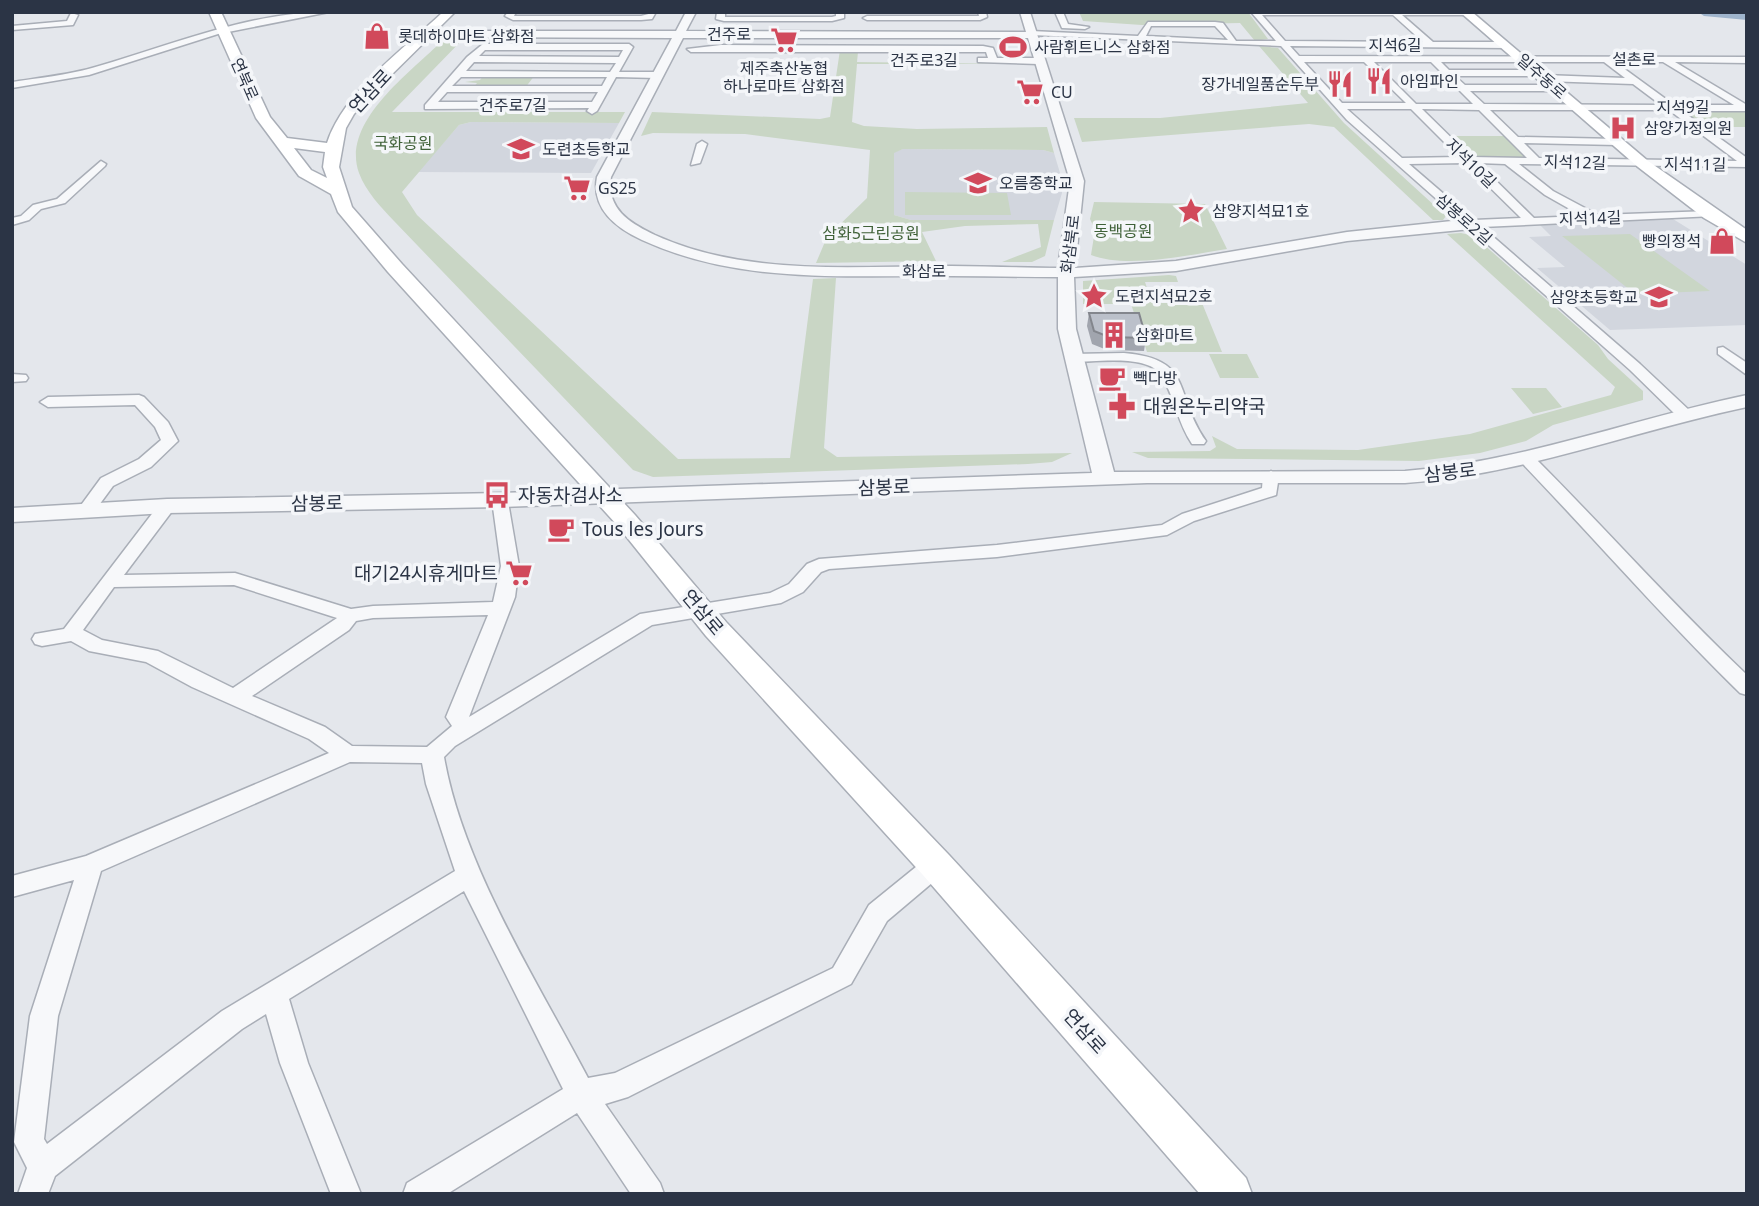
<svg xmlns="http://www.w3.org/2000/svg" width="1759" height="1206" viewBox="0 0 1759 1206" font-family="'Noto Sans','Noto Sans KR',sans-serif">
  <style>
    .built { fill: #d2d6de }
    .green { fill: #c9d6c5 }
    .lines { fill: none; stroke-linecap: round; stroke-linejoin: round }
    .river { fill: #9fb4cc; fill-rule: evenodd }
    .minor-casing { stroke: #a9aeb7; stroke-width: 3 }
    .tertiary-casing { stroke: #a9aeb7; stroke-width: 3 }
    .secondary-casing { stroke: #a9aeb7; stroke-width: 3 }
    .minor { fill: #f7f8fa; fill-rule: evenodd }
    .tertiary { fill: #f7f8fa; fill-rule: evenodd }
    .secondary { fill: #fff; fill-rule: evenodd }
    .wall { fill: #a1a5ae }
    .building { fill: #bbc0ca; stroke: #83868d; stroke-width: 2 }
    .labels { text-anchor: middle; stroke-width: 7; stroke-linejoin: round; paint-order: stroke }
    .far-street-label { font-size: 16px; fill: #2b3445; stroke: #f4f6f9 }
    .far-poi-label { font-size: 16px; fill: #2b3445; stroke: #f4f6f9; text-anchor: start }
    .far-park-label { font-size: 16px; fill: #3f6138; stroke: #f4f6f9 }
    .street-label { font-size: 19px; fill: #2b3445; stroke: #f4f6f9 }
    .poi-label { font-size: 19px; fill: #2b3445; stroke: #f4f6f9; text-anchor: start }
  </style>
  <rect width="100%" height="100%" fill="#e4e7ec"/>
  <!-- built -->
  <path class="built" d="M471,122L619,123L591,173L418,172L459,125Z
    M903,149L1043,150L1054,153L1060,173L1062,193L1054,220H911L894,215V152Z
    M1673,219L1747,265V325L1610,330L1537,268L1565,267L1529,237L1551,236L1540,225Z"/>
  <!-- green -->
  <path class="green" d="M1079,12H1248L1268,39L1255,41L1240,23L1142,25L1083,21Z
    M456,35L466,36L392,112H625L619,123L471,122L459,125L402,192L417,215L678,459L790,458L813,279L836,278L824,448L837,457L1072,453L1052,462L1028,464L653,477L633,470L394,221C381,207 366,192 359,173C340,121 414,70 445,38Z
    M1259,46L1278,48L1344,123L1446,216L1443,220H1433L1334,127L1309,124L1082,142L1074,118H1160L1308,103Z
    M840,50L858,52L857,62L1025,64H857L852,122L864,126L917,129L1047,127L1054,153L1043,150L903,149L894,153V215L911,220H1054L1045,256L1032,262H1002L1041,247L1038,224L965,226L922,232L936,261L816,263L827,237L867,198L870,150L745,134L653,133L641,136L652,112L820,119L830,117Z
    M484,75H535L525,88H473L477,83L465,82L480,80Z
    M1679,111H1746L1747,127H1702Z
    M1449,136H1509L1530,158H1476L1469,156Z
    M905,192L1007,193L1011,215H905Z
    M1094,202L1205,204L1227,249C1189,255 1127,269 1091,255L1095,230L1090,219Z
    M1461,233L1474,236L1598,345L1608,359L1643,391V400L1553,425L1526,441L1480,453L1419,461L1148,458L1132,452L1210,451L1216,447L1212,436L1237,449L1358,450L1470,434L1611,395L1615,387L1447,234Z
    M1630,234L1710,291L1635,294L1562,236Z
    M1169,275L1176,276L1178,282H1145L1152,303H1202L1222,352H1147L1131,304H1083V281Z
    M1209,354H1247L1259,378H1220Z
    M1511,388H1546L1562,407L1533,414Z"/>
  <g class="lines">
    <!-- river -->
    <path class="river" d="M1698,12H1747V20L1704,16Z"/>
    <defs>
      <path id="minor" d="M329,12L218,34L89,75L12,88V82C39,78 67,75 92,68C170,46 247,12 329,12Z
        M508,12H516L514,16H641L656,12L652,19L641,20H513L505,16Z
        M717,12H725V17H832L836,16V12H844V18L832,21H724L716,19Z
        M978,12H986L987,17L980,20H867L863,18L867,16H979Z
        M1055,12H1063L1068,24L1089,27L1085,29L1062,28Z
        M1251,12H1469L1466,15H1402L1433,42H1506L1510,45L1506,48L1290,46L1299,56L1747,57V63L1675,62L1747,105V111H1682L1747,158V167L1519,164L1553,191L1598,215L1710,211L1714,212V216L1482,227L1640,364L1690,411L1692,414L1690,417H1678L1630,370L1347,120L1281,46L1031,35L1027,33L1031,31L1138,36L1148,22H1215L1223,23L1236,41H1276ZM1262,15H1393L1423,42L1285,41ZM1151,26H1215L1228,40L1146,36ZM1304,62H1364L1406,103H1342ZM1374,62H1431L1473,104H1416ZM1441,62H1604L1625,78L1544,75L1539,78L1544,81L1633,84L1661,105L1484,104L1470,91H1556L1561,88L1556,85H1465L1455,76H1538L1542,73L1538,70H1449ZM1615,62H1663L1734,105H1674ZM1347,109H1411L1459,157L1402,158ZM1422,109L1479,110L1527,158L1471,157ZM1490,110H1669L1737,161L1539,158L1524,143L1617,145L1622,142L1617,139L1518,137ZM1465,163L1521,218L1474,220L1409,164ZM1478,163L1505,164L1545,195L1582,216L1534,218Z
        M71,13L78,15L73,25L12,30V26L67,21Z
        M483,44H629L633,47L619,72H657L661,75L657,78L616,77L597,111L592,114L587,111L589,108L425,109V105L467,57ZM485,50H623L619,57L479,56ZM474,62L616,63L610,72L466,71ZM461,77H607L602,86H452ZM447,92H598L592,102H438Z
        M721,45L983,46L993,48L997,58H1038L1042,61L1038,64L978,62V58H988L986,52H691L687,49Z
        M702,141L707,144L700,163L691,165L697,144Z
        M101,161L106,164L105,166L65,203L41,209L29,220L12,225V218L21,216L33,205L57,199Z
        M1723,347L1747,363V375L1718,354V348Z
        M1124,353C1195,359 1173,394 1206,441L1204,444H1192C1177,422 1175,397 1161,375C1148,354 1095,362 1073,362L1066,358L1073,354Z
        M12,374L26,375L28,378L26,381L12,382Z
        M139,395L144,397L168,422L178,441L151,467L113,486L91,516H79L76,512L101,478L139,459L161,440L155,427L135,405L48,407L40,402L48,397Z
        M1527,454L1533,456C1605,528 1673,605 1747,675V695L1740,693C1664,619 1595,539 1521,462L1519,459L1521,456Z
        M1271,471L1279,476L1276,495L1194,521L1167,535L997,557L829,569L821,572L803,592L781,603L652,625L455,746L444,757C463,866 537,981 588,1078L615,1073L833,968L869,905L927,858L936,855L945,858L948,865L945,872L887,921L851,984L628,1097L605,1104L660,1183L664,1194H631L577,1113L447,1194H403L407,1183L563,1089L464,891L289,999L308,1063L361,1194H331L280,1063L266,1014L242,1029L55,1176L48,1194H18L27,1168L14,1142L30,1016L74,880L12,897V876L86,856L329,753L309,739L192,687L146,662L89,651L71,641L42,646L35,644L32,639L35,634L64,629L161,502H173L176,506L124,575L235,573L351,609L373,606L493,602L501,566L492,500L501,495L507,496L519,566L515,597L469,717L640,614L770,593L789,584L807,564L819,559L997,545L1162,525L1182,514L1262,488L1263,476ZM234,585L337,618L233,688L158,651L102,640L83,630L114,587ZM488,615L446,717L452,726L427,747L352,746L325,727L252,696L349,630L356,621L373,618ZM350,762L422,763L426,784L455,871L222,1011L47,1144L44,1139L58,1016L101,871Z"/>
      <path id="tertiary" d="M686,12H696L686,31L1026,32L1020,12H1030L1084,181L1075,268L1176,261L1347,232L1471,219L1479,224L1471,229L1347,241L1176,271L1074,277L1076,329L1114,472L1405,471C1522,462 1632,419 1747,395V407C1632,431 1523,475 1405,483H1147L501,507L167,513L12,522V508L167,499L501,493L1092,473L1058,329V277C1022,277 987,276 951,276C846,275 740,285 642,240C616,228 591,209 597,177L672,38L427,37L422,34L427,31H676ZM683,38H1028L1070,181L1058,268C1023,268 987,266 951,266C852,266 748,277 655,235C630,223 606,209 611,177Z"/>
      <path id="secondary" d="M209,12H221L270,117L287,138L327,143C344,91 404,49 443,12H455L371,95L354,114L346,128L339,167L352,207L402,264L635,515L726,622L949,855L1246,1178L1252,1194H1200L923,875L706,636L617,525L388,272L338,212L331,194L299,176L256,118ZM294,148L325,152L323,167L327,178L311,170Z
        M1460,12H1472L1648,161L1747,230V243L1704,218L1638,167Z"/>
    </defs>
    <!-- minor casing -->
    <use href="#minor" class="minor-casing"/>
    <!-- tertiary casing -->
    <use href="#tertiary" class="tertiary-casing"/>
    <!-- secondary casing -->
    <use href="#secondary" class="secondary-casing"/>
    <!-- minor -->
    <use href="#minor" class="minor"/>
    <!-- tertiary -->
    <use href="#tertiary" class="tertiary"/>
    <!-- secondary -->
    <use href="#secondary" class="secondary"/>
  </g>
  <!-- wall -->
  <path class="wall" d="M1089,313L1146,338L1144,351L1107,350L1092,344L1087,326Z"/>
  <!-- building -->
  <path class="building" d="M1089,313H1139L1146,338L1109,337L1094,331Z"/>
  <!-- icons -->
  <defs>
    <symbol id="shop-bare" viewBox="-9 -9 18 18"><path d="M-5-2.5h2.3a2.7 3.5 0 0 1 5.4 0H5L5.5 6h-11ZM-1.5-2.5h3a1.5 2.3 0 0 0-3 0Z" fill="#d1495b" stroke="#f4f6f9" stroke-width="2.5" paint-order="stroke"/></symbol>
    <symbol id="supermarket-bare" viewBox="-9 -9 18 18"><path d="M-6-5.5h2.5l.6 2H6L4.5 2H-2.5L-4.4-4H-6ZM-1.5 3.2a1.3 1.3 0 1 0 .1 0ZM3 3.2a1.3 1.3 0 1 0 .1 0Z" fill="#d1495b" stroke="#f4f6f9" stroke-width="2.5" paint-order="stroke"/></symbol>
    <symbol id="stadium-bare" viewBox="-9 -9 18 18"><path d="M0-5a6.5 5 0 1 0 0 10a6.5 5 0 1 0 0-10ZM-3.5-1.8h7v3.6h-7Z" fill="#d1495b" stroke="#f4f6f9" stroke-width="2.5" paint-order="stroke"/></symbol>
    <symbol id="restaurant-bare" viewBox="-9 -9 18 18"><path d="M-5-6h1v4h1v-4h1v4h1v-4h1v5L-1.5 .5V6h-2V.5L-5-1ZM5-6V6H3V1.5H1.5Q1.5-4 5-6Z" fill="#d1495b" stroke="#f4f6f9" stroke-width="2.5" paint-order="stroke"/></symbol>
    <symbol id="hospital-bare" viewBox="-9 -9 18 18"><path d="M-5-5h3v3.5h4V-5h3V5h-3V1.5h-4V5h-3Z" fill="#d1495b" stroke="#f4f6f9" stroke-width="2.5" paint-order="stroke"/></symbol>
    <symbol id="school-bare" viewBox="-9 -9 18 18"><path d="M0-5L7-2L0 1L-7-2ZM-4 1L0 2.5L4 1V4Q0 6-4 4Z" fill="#d1495b" stroke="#f4f6f9" stroke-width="2.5" paint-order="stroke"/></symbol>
    <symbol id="sight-bare" viewBox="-9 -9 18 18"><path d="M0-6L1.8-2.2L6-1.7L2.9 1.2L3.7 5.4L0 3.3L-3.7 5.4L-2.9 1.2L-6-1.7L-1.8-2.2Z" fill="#d1495b" stroke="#f4f6f9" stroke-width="2.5" paint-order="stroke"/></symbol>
    <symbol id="building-bare" viewBox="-9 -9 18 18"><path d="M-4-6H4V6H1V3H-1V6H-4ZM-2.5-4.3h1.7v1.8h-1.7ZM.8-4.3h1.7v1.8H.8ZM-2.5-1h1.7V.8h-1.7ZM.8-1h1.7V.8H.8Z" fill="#d1495b" stroke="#f4f6f9" stroke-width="2.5" paint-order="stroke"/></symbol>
    <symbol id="cafe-bare" viewBox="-9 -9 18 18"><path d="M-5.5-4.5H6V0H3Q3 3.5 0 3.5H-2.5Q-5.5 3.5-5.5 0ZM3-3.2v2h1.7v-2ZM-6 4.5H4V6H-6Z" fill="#d1495b" stroke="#f4f6f9" stroke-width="2.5" paint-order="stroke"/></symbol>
    <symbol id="pharmacy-bare" viewBox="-9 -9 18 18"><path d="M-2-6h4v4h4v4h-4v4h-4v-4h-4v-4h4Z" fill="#d1495b" stroke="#f4f6f9" stroke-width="2.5" paint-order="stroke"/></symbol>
    <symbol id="bus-bare" viewBox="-9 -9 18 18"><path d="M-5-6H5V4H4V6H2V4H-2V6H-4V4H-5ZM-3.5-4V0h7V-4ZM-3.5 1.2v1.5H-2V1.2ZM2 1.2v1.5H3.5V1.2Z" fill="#d1495b" stroke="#f4f6f9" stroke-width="2.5" paint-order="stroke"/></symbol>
  </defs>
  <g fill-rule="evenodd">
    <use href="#shop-bare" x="358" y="17" width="38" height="38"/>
    <use href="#supermarket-bare" x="765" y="21" width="38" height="38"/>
    <use href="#stadium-bare" x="994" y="28" width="38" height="38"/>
    <use href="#restaurant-bare" x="1360" y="62" width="38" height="38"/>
    <use href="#restaurant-bare" x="1321" y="65" width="38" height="38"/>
    <use href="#supermarket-bare" x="1011" y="73" width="38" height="38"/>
    <use href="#hospital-bare" x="1604" y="109" width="38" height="38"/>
    <use href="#school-bare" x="502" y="130" width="38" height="38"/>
    <use href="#school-bare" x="959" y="164" width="38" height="38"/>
    <use href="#supermarket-bare" x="558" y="169" width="38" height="38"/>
    <use href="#sight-bare" x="1172" y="192" width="38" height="38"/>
    <use href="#shop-bare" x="1703" y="222" width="38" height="38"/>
    <use href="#sight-bare" x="1075" y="277" width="38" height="38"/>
    <use href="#school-bare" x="1640" y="278" width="38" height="38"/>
    <use href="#building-bare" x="1095" y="316" width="38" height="38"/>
    <use href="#cafe-bare" x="1093" y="359" width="38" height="38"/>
    <use href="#pharmacy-bare" x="1103" y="387" width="38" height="38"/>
    <use href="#bus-bare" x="478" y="476" width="38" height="38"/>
    <use href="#cafe-bare" x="542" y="510" width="38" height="38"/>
    <use href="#supermarket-bare" x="500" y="554" width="38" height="38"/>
  </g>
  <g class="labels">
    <!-- far-street labels -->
    <g class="far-street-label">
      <text x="729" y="40">건주로</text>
      <text x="1395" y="51">지석6길</text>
      <text x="1634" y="65">설촌로</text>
      <text x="924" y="66">건주로3길</text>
      <text transform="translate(1542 76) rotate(41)" y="6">일주동로</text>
      <text transform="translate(245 79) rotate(66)" y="6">연북로</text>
      <text x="513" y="111">건주로7길</text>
      <text x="1683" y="113">지석9길</text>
      <text transform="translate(1575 162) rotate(2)" y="6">지석12길</text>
      <text transform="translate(1471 163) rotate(44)" y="6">지석10길</text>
      <text transform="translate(1695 164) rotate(1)" y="6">지석11길</text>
      <text transform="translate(1590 218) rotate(-2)" y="6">지석14길</text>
      <text transform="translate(1464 219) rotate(41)" y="6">삼봉로2길</text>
      <text transform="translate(1070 244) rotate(-83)" y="6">화삼북로</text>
      <text x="924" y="277">화삼로</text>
    </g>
    <!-- far-poi labels -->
    <g class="far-poi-label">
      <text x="398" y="42">롯데하이마트 삼화점</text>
      <text x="1034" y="53">사람휘트니스 삼화점</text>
      <text x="784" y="74" text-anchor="middle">제주축산농협<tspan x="784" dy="18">하나로마트 삼화점</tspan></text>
      <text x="1400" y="87">아임파인</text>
      <text x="1319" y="90" text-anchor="end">장가네일품순두부</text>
      <text x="1051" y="98">CU</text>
      <text x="1644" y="134">삼양가정의원</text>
      <text x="542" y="155">도련초등학교</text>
      <text x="999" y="189">오름중학교</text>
      <text x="598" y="194">GS25</text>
      <text x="1212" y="217">삼양지석묘1호</text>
      <text x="1701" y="247" text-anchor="end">빵의정석</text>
      <text x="1115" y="302">도련지석묘2호</text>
      <text x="1638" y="303" text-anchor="end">삼양초등학교</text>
      <text x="1135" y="341">삼화마트</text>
      <text x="1133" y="384">빽다방</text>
    </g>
    <!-- far-park labels -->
    <g class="far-park-label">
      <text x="403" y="149">국화공원</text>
      <text x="1123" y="237">동백공원</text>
      <text x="871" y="239">삼화5근린공원</text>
    </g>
    <!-- street labels -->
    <g class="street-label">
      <text transform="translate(370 91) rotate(-47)" y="7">연삼로</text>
      <text transform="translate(1450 472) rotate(-7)" y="7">삼봉로</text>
      <text transform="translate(884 487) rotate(-2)" y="7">삼봉로</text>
      <text transform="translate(317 503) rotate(-1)" y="7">삼봉로</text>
      <text transform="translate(703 612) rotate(50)" y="7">연삼로</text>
      <text transform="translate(1085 1031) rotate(48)" y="7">연삼로</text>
    </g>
    <!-- poi labels -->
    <g class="poi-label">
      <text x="1143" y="413">대원온누리약국</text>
      <text x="518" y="502">자동차검사소</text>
      <text x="582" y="536">Tous les Jours</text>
      <text x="498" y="580" text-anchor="end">대기24시휴게마트</text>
    </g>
  </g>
  <!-- border -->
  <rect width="1759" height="1206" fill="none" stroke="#2b3445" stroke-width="28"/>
</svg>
